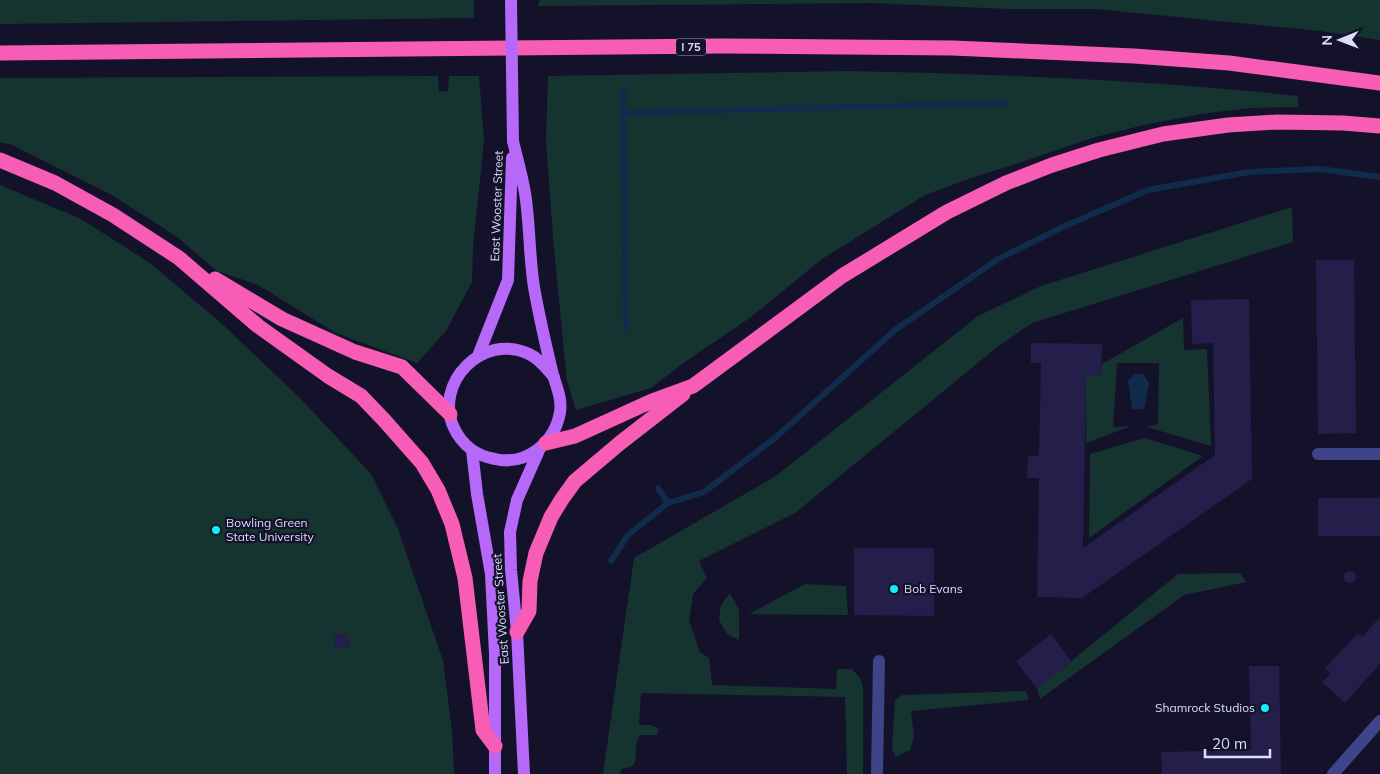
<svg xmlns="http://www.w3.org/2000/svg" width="1380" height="774" viewBox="0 0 1380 774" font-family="Mulish,sans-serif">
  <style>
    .green { fill: #153430 }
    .water { fill: #102b4c }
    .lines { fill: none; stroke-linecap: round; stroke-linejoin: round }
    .stream { stroke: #102b4c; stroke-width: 6 }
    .building { fill: #241f4a }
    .minor { stroke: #3f4387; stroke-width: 12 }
    .major { stroke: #b669f8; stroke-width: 12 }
    .highway { stroke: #f85db5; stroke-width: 15 }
    .major-bridge { stroke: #b669f8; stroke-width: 12 }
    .poi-dot { fill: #11f1f5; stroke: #14122a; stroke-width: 2 }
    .labels { text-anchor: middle; stroke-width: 4.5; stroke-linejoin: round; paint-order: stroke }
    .shield { fill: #14122a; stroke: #a1a0be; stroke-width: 1 }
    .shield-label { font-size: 11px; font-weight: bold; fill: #ddddfd }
    .street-label { font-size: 12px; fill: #ddddfd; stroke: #14122a }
    .poi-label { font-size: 12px; fill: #ddddfd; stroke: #14122a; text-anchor: start }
  </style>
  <rect width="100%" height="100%" fill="#14122a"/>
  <!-- green -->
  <path class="green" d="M0,0H474V18L0,24Z
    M539,0H1380V40L1320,31L1096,9H1009L872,3L538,6Z
    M848,71C998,74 1148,80 1298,96V107L1250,108L1201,114L1144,125L1092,138L1022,162L974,177L925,195L822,259L751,317L682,364L651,388L576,410L567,381L554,249L546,141L548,76Z
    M438,76L439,92L448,91L449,76H479L484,140L473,247L472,282L446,331L417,363L336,333L258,285L217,271L177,237L112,195L12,145L0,142V78Z
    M0,185L81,219L150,263L221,323L300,398L371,474L398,529L443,661L452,731L454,774H0Z
    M1292,207L1293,242L1032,323L996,348L795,513L699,561L707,578L693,594L689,621L700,652L709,658L712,685L836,689L837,669H852L860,678L863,687V774H847L845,697L641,693L639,725H651L659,729L657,735H640C633,744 639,756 633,766L622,769L619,774H603L634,558L776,476L978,316L1041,286Z
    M1183,318L1184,350L1207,349L1211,446L1147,427L1158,424L1159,363H1117L1113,427L1131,426L1086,443V375H1101L1102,364Z
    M1145,438L1203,456L1089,538L1090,454Z
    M1240,573L1246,582L1184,595L1040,699L1037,689L1178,574Z
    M805,584L846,586L848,615L749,614Z
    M730,593L739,610V640L727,634L719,620L721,605Z
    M1026,691L1029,700L911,711L914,736L910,750L896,757L892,749L895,700L902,695Z"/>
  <!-- water -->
  <path class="water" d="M1134,374H1143L1149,383L1144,409H1132L1128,381Z"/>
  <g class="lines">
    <!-- stream -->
    <path class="stream" d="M623,89L626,328
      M623,113L1006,103
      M658,488L668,503
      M611,561L628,535L668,503L704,492L775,438L895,330L998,259L1065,226L1148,190L1249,172L1320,169L1380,177"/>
  </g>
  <!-- building -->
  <path class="building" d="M1316,260H1354L1356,433L1318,434Z
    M1249,299L1252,479L1082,598L1037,597L1039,478H1027L1028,456H1039L1041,363H1031V343L1102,344L1101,376L1086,375L1083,548L1215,455L1213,343L1192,344L1191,300Z
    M1318,498H1380V536H1318Z
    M854,548H934V616L854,615Z
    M1344 577a6 6 0 1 1 12 0a6 6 0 1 1-12 0Z
    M1380,617V664L1345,703L1322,682L1331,673L1325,668L1358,633L1362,637Z
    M348,633L350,648L335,649L333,635Z
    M1051,634L1072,662L1037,689L1016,661Z
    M1249,666H1279L1281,774H1162L1161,752L1251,750Z"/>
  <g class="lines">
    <!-- minor -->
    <path class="minor" d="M1318,454H1380
      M877,774L879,661
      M1333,774L1380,721"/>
    <!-- major -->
    <path class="major" d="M513,141C517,158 522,175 525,193C530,224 529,256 534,287C539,316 546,346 553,375C557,388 562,399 560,412C555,443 526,466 495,459C477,456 462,445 454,428C433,383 483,332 529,354C540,359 546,368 554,377
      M478,356L508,280L512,158
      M472,450L477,494L491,574L495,654V774
      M524,774L517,632L511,570L510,532L517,500L540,448"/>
    <!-- highway -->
    <path class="highway" d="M0,53L722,46L953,48L1134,56L1229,63L1380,83
      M0,160L55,183L113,215L179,258L258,326L328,376L361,396L384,420L422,463L438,490L452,524L465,578L483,730L495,746
      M215,279L282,319L355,352L402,367L450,414
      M546,443L575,436L652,401L693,386L842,276L947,212L1006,183L1052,165L1099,150L1163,134L1228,125L1277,122L1343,123L1380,126
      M517,632L529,611L530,581L536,553L551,517L562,499L575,481L620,443L683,394"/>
    <!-- major-bridge -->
    <path class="major-bridge" d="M511,0L513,141"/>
  </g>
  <!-- markers -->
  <g class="poi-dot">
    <circle cx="216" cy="530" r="5"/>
    <circle cx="894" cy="589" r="5"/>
    <circle cx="1265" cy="708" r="5"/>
  </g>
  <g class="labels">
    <!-- shield labels -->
    <rect class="shield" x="676" y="38.5" width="30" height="17" rx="4"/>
    <g class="shield-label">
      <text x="691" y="51">I 75</text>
    </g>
    <!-- street labels -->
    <g class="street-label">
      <text transform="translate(497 206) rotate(-88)" y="4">East Wooster Street</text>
      <text transform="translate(501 609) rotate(-94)" y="4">East Wooster Street</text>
    </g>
    <!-- poi labels -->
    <g class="poi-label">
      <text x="226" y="527">Bowling Green<tspan x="226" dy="14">State University</tspan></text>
      <text x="904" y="593">Bob Evans</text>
      <text x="1255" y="712" text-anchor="end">Shamrock Studios</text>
    </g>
  </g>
  <!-- north arrow -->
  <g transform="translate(1340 40) rotate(269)" stroke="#14122a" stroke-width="4" paint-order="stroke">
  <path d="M0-4L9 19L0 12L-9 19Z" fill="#ddddfd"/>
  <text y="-8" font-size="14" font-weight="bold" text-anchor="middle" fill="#ddddfd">N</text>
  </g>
  <!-- scale -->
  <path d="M1205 749v8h65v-8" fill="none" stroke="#ddddfd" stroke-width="2.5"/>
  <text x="1212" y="749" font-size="15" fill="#ddddfd" stroke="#14122a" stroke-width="4" paint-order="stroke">20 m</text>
</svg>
